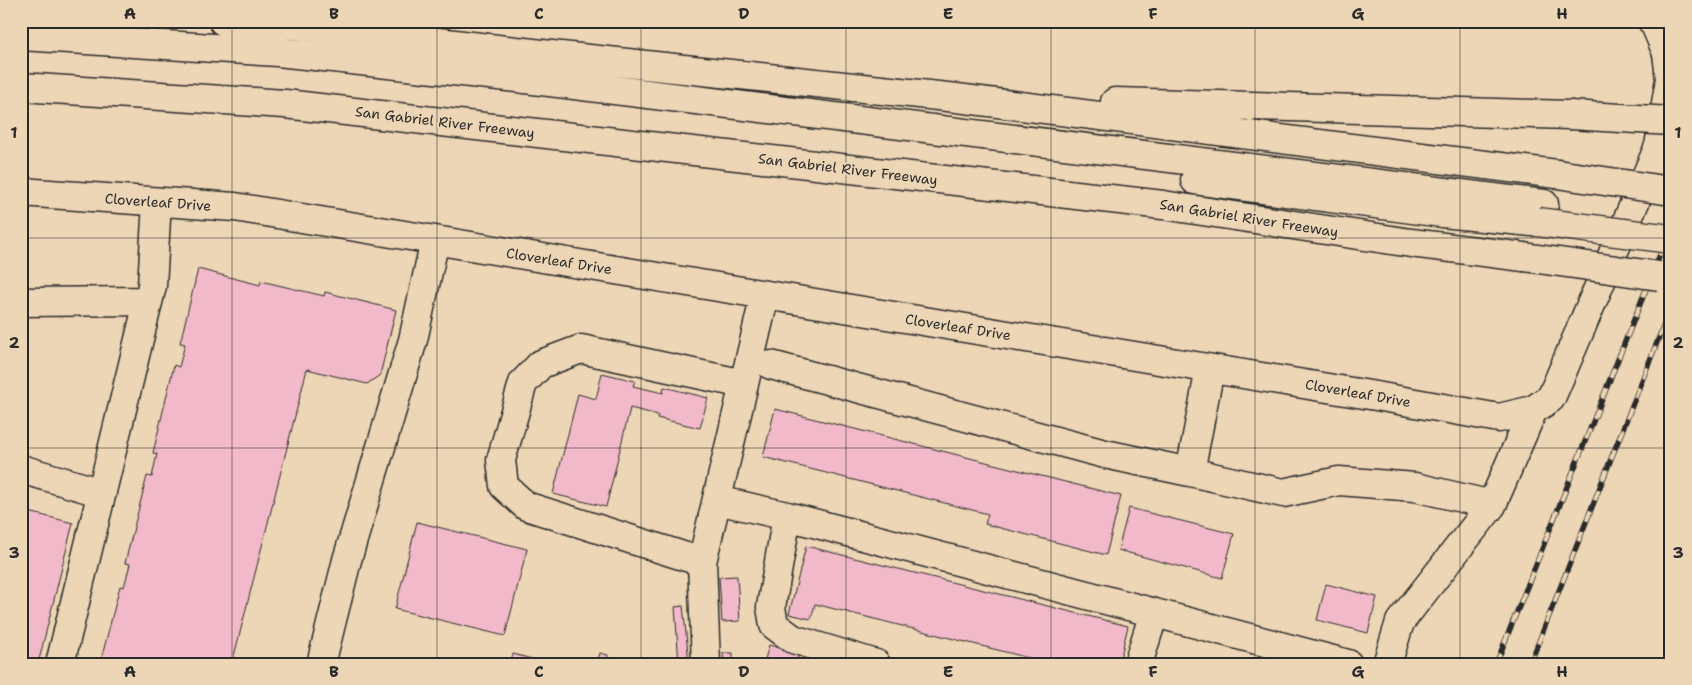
<svg xmlns="http://www.w3.org/2000/svg" width="1692" height="685" viewBox="0 0 1692 685" font-family="'Shantell Sans',sans-serif">
  <style>
    .building { fill: #f2b9ca; stroke: #2b2b2b }
    .lines { fill: none; stroke-linecap: round; stroke-linejoin: round }
    .minor-casing { stroke: #2b2b2b; stroke-width: 31 }
    .highway-casing { stroke: #2b2b2b; stroke-width: 31 }
    .minor { stroke: #ecd6b5; stroke-width: 28 }
    .highway { stroke: #ecd6b5; stroke-width: 28 }
    .rail-casing { stroke: #2b2b2b; stroke-width: 5.5 }
    .rail { stroke: #ecd6b5; stroke-width: 4; stroke-dasharray: 11; stroke-linecap: butt }
    .highway-bridge-casing { stroke: #2b2b2b; stroke-width: 31; stroke-linecap: butt }
    .highway-bridge { stroke: #ecd6b5; stroke-width: 28 }
    .grid { fill: none; stroke: #2b2b2b; stroke-width: 1; stroke-opacity: 0.55 }
    .labels { text-anchor: middle; stroke-width: 4; stroke-linejoin: round; paint-order: stroke }
    .street-label { font-size: 14px; fill: #2b2b2b; stroke: #ecd6b5 }
    .neatline { fill: none; stroke: #2b2b2b; stroke-width: 2 }
    .grid-label { font-size: 16px; text-anchor: middle; font-weight: bold; fill: #2b2b2b }
  </style>
  <rect width="100%" height="100%" fill="#ecd6b5"/>
  <filter id="ink" filterUnits="userSpaceOnUse"><feTurbulence type="fractalNoise" baseFrequency=".02" numOctaves="2"/><feDisplacementMap in="SourceGraphic" scale="10" xChannelSelector="R" yChannelSelector="G"/><feConvolveMatrix kernelMatrix="1 2 1 2 8 2 1 2 1" color-interpolation-filters="sRGB"/></filter>
  <g filter="url(#ink)">
    <!-- building -->
    <path class="building" d="M198,269L260,285L261,281L324,296L325,292L396,310L380,375L367,384L307,369L232,664H100L120,586L124,587L130,564L125,563L147,476L152,477L157,454L153,453L174,365L179,367L185,344L180,343Z
      M602,373L635,381L633,386L663,393L664,387L708,398L700,428L657,418L658,415L630,408L606,507L553,494L578,394L596,399Z
      M775,409L1121,496L1106,555L985,524L988,514L763,457Z
      M1129,508L1234,534L1222,578L1118,550Z
      M21,510L73,523L38,664H21Z
      M417,522L527,549L505,636L395,609Z
      M806,546L1128,626L1119,664H1053L815,604L811,619L789,614Z
      M737,576L740,621L722,622L719,577Z
      M1326,584L1377,597L1368,633L1317,620Z
      M683,606L688,652V664H679L675,607Z
      M769,645L799,653L796,664L764,663Z
      M600,653L608,655L606,664H597Z
      M723,653H733V660H739V664H724Z
      M513,654L551,664H512L510,663Z"/>
    <g class="lines">
      <defs>
        <path id="minor" d="M21,192L235,207L1376,396L1499,418L1533,410L1551,398L1659,146L1670,79L1667,53L1656,27L1652,21
          M21,302L148,301
          M771,365L1105,454L1190,472L1210,369
          M21,469L102,493
          M1190,472L1283,493L1339,481L1415,487L1492,505L1533,410
          M717,500L787,516L771,607L774,625L793,639L876,664
          M787,516L1348,664
          M702,562L526,506L504,486L501,460L523,383L541,364L581,349L744,384
          M60,664L152,286L157,202
          M321,664L347,560L413,340L435,240
          M706,664L702,562L765,295
          M1138,664L1154,613
          M1387,664L1400,622L1492,505"/>
        <path id="highway" d="M223,21L292,25L542,54L957,98L1557,174
          M21,36L278,52L517,78L1544,204
          M21,87L285,104L1163,205L1411,243L1524,257
          M1115,102L1570,115
          M1195,180L1442,213L1532,222"/>
      </defs>
      <!-- minor casing -->
      <use href="#minor" class="minor-casing"/>
      <!-- highway casing -->
      <use href="#highway" class="highway-casing"/>
      <!-- minor -->
      <use href="#minor" class="minor"/>
      <!-- highway -->
      <use href="#highway" class="highway"/>
      <defs>
        <path id="rail" d="M1496,664L1671,227
          M1530,664L1671,307"/>
      </defs>
      <!-- rail casing -->
      <use href="#rail" class="rail-casing"/>
      <!-- rail -->
      <use href="#rail" class="rail"/>
      <defs>
        <path id="highway-bridge" d="M1570,115L1671,121
          M1557,174L1671,191
          M1538,222L1671,239
          M1524,257L1659,276"/>
      </defs>
      <!-- highway-bridge casing -->
      <use href="#highway-bridge" class="highway-bridge-casing"/>
      <!-- highway-bridge -->
      <use href="#highway-bridge" class="highway-bridge"/>
    </g>
  </g>
  <!-- grid -->
  <path class="grid" d="M232,21V664M437,21V664M641,21V664M846,21V664M1051,21V664M1255,21V664M1460,21V664M21,238H1671M21,448H1671"/>
  <g class="labels">
    <!-- street labels -->
    <g class="street-label">
      <text transform="translate(445 122) rotate(7)" y="5">San Gabriel River Freeway</text>
      <text transform="translate(848 169) rotate(7)" y="5">San Gabriel River Freeway</text>
      <text transform="translate(158 202) rotate(4)" y="5">Cloverleaf Drive</text>
      <text transform="translate(1249 218) rotate(9)" y="5">San Gabriel River Freeway</text>
      <text transform="translate(559 261) rotate(9)" y="5">Cloverleaf Drive</text>
      <text transform="translate(958 327) rotate(9)" y="5">Cloverleaf Drive</text>
      <text transform="translate(1358 393) rotate(10)" y="5">Cloverleaf Drive</text>
    </g>
  </g>
  <!-- margin -->
  <rect width="1692" height="685" fill="none" stroke="#ecd6b5" stroke-width="55"/>
  <rect x="28" y="28" width="1636" height="630" class="neatline"/>
  <g class="grid-label">
    <text x="130" y="19">A</text>
    <text x="334" y="19">B</text>
    <text x="539" y="19">C</text>
    <text x="744" y="19">D</text>
    <text x="948" y="19">E</text>
    <text x="1153" y="19">F</text>
    <text x="1358" y="19">G</text>
    <text x="1562" y="19">H</text>
    <text x="14" y="138">1</text>
    <text x="1678" y="138">1</text>
    <text x="14" y="348">2</text>
    <text x="1678" y="348">2</text>
    <text x="14" y="558">3</text>
    <text x="1678" y="558">3</text>
    <text x="130" y="677">A</text>
    <text x="334" y="677">B</text>
    <text x="539" y="677">C</text>
    <text x="744" y="677">D</text>
    <text x="948" y="677">E</text>
    <text x="1153" y="677">F</text>
    <text x="1358" y="677">G</text>
    <text x="1562" y="677">H</text>
  </g>
</svg>
